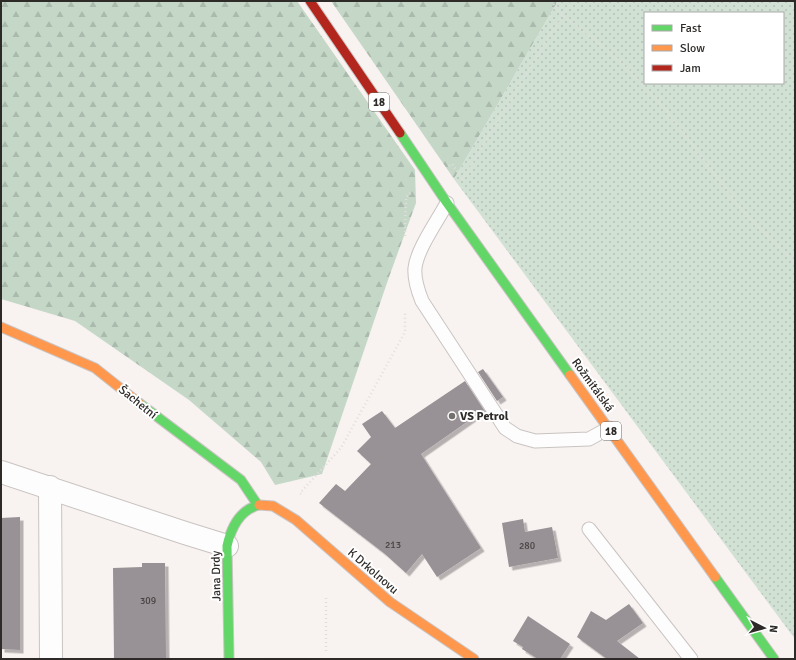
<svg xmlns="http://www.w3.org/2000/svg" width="796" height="660" viewBox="0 0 796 660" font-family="Signika,sans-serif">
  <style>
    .forest { fill: url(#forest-firs) }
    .garden { fill: url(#garden-dots); fill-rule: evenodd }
    .building { fill: #989195; filter: url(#shadow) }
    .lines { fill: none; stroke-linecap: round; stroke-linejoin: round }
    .lane-casing { stroke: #c9c4c2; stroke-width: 15 }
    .street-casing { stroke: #c9c4c2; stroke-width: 24 }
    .fast-casing { stroke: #c9c4c2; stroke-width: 11 }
    .slow-casing { stroke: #c9c4c2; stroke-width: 11 }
    .jam-casing { stroke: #c9c4c2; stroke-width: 11 }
    .path { stroke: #e0dedd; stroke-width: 2.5; stroke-dasharray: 1 3; stroke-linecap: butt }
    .lane { stroke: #fefdfd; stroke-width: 13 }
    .street { stroke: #fefdfd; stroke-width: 22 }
    .fast { stroke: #63d668; stroke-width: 9 }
    .slow { stroke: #ff974d; stroke-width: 9 }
    .jam { stroke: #b3261e; stroke-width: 9 }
    .poi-dot { fill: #74706e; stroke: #fff; stroke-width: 1.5 }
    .labels { text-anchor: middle; stroke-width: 4; stroke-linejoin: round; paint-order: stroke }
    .number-label { font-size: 10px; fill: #484443 }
    .shield { fill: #fff; stroke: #6c6a68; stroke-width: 1 }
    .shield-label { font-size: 11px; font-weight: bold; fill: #2d2a28 }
    .street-label { font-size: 12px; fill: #2d2a28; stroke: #fff }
    .poi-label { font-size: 12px; font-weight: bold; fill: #2d2a28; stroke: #fff; text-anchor: start }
  </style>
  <defs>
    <pattern id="forest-firs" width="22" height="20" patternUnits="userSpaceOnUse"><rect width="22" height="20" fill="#c5d8c8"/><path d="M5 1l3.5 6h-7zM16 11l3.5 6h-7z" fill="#aabaac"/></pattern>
    <pattern id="garden-dots" width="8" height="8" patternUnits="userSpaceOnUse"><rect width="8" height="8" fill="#d1e1d4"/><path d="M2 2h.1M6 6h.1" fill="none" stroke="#b4c1b6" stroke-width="1.8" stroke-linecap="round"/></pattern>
    <filter id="shadow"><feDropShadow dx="3.5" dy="3.5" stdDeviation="0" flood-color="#0004"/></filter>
  </defs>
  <rect width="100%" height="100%" fill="#f8f2f0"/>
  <!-- forest -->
  <path class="forest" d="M1,1H297L415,170L416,203L389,277L322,474L275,485L261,462L189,400L75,321L1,299Z
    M331,1H558L454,179Z"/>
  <!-- garden -->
  <path class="garden" d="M558,1H795V639L454,179ZM645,13H783V83H645Z"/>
  <!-- building -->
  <path class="building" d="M483,369L503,397L497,401L478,372Z
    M465,381L484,410L421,454L481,548L437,577L422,554L406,573L385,554L319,503L336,484L345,491L371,464L357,451L371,437L362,424L382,411L395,428Z
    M20,517V650L1,649V518Z
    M523,519L525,532L552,527L558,558L509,567L502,523Z
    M142,563H165L166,659H114L113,568L142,567Z
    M629,604L643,623L617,641L640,659H607L577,637L591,611L606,620Z
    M528,616L570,644L560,659H538L522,649L523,647L513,641Z"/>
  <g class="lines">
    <defs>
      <path id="lane" d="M447,203C438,220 417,249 415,268C414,279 418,291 422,301L505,428L517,436L535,441L589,439L609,428
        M589,529L691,659"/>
      <path id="street" d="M1,472L185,533L227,546
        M50,487L51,659"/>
      <path id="fast" d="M400,133L447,203L570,375
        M139,403L241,480L257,504
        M715,577L774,659
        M229,659L227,546C231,528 239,510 259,505"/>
      <path id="slow" d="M1,327L95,368L139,403
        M570,375L715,577
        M259,505L273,506L296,520L390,602L474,659"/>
      <path id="jam" d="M310,1L400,133"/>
    </defs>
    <!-- lane casing -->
    <use href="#lane" class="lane-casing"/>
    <!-- street casing -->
    <use href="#street" class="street-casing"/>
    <!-- fast casing -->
    <use href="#fast" class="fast-casing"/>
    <!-- slow casing -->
    <use href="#slow" class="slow-casing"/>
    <!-- jam casing -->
    <use href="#jam" class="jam-casing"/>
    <!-- path -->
    <path class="path" d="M551,1L563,15L621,62L664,108L746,215L795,263
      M449,166L452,164L462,179
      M462,180L571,1
      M405,236L406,197L412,192
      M301,494L300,493L341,448L405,332V311
      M326,598V652
      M265,659H309"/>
    <!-- lane -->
    <use href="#lane" class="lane"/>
    <!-- street -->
    <use href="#street" class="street"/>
    <!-- fast -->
    <use href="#fast" class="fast"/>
    <!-- slow -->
    <use href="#slow" class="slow"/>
    <!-- jam -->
    <use href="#jam" class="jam"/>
  </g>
  <!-- markers -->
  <circle class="poi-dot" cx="452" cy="416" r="4"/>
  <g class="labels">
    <!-- number labels -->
    <g class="number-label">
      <text x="393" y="548">213</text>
      <text x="527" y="549">280</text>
      <text x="148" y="604">309</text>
    </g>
    <!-- shield labels -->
    <g class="shield">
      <rect x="369" y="93" width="20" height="18" rx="3"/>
      <rect x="601" y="422" width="20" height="18" rx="3"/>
    </g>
    <g class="shield-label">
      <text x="379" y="106">18</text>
      <text x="611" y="435">18</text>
    </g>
    <!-- street labels -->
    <g class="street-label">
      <text transform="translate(593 385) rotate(54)" y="4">Rožmitálská</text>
      <text transform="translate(138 402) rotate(39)" y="4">Šachetní</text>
      <text transform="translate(373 571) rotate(41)" y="4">K Drkolnovu</text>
      <text transform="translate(216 576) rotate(-91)" y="4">Jana Drdy</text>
    </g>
    <!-- poi labels -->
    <g class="poi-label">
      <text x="460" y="420">VS Petrol</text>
    </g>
  </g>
  <!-- border -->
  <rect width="796" height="660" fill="none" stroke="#2d2a28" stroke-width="4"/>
  <!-- legend -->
  <rect x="644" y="12" width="140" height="72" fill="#ffffff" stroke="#abaaa9"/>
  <rect x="652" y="25" width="20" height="6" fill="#63d668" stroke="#abaaa9"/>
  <text x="680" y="32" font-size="12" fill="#2d2a28">Fast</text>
  <rect x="652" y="45" width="20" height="6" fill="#ff974d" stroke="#abaaa9"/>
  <text x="680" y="52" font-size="12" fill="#2d2a28">Slow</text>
  <rect x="652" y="65" width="20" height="6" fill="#b3261e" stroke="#abaaa9"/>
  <text x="680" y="72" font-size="12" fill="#2d2a28">Jam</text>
  <!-- north arrow -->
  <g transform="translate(764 628) rotate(96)" stroke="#ffffff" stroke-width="3" paint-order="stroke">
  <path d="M0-3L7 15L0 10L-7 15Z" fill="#2d2a28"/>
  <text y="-6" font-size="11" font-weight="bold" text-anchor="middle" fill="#2d2a28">N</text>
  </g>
</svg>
